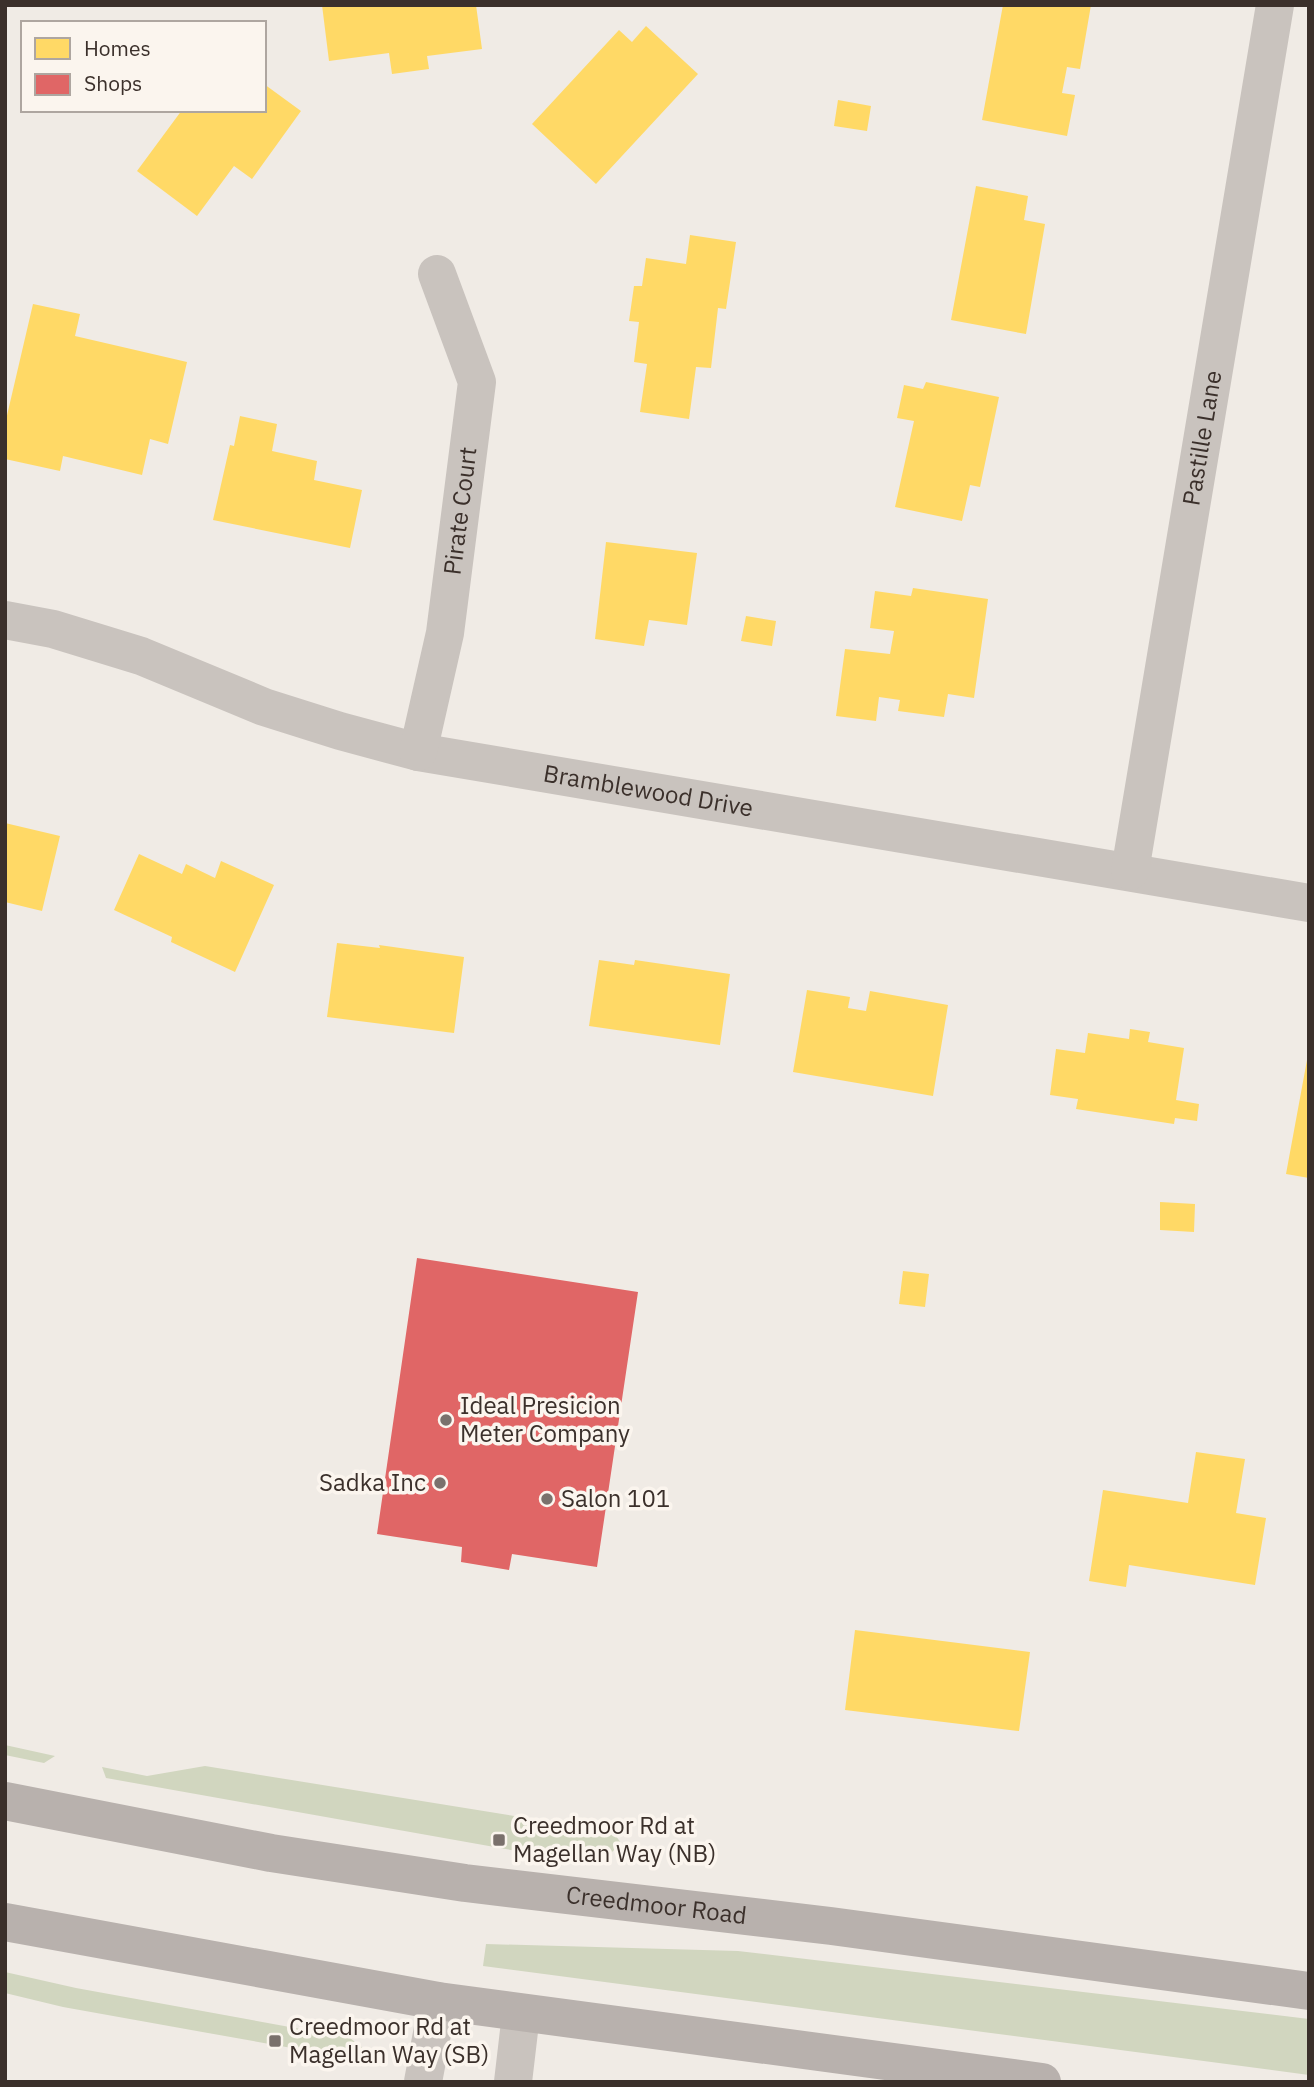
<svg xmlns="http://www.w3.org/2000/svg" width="1314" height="2087" viewBox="0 0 1314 2087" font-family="'IBM Plex Sans',sans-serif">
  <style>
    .green { fill: #d1d6bf }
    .homes { fill: #ffd966 }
    .shops { fill: #e06666 }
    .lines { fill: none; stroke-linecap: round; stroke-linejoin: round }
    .minor { stroke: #c9c3be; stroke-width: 38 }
    .primary { stroke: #b8b1ad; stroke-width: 38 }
    .poi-dot { fill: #7a716c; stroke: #fbf5ee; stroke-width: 2.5 }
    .labels { text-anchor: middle; stroke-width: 7; stroke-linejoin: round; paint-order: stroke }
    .street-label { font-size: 24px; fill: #3b302b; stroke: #fbf5ee }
    .poi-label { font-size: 24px; fill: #3b302b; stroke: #fbf5ee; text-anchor: start }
  </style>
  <rect width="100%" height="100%" fill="#f0ebe5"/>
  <!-- green -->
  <path class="green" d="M5,1745L55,1756L44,1763L5,1755Z
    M205,1766L613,1832L621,1843L608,1856L587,1860L562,1859L106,1778L102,1767L147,1776Z
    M486,1944L738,1951L1309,2019V2075L483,1966Z
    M5,1972L76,1988L350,2038L378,2060L364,2061L63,2007L5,1993Z"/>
  <!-- homes -->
  <path class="homes" d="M322,5H476L482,49L427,56L429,69L392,74L389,53L329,61Z
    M1003,5H1091L1080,69L1067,67L1062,93L1075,95L1067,136L982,120Z
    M646,26L698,74L596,184L532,124L619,30L632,42Z
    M264,84L301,111L252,179L234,166L197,216L137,171L182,110H264Z
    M838,100L871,106L867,131L834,126Z
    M976,186L1028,196L1024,220L1045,224L1026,334L951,320Z
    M690,235L736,242L726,309L718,308L711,368L696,367L689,419L640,412L647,364L634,362L639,322L629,321L634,286H642L646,258L686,264Z
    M33,304L80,314L75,336L187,362L168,444L150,439L142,475L63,456L60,471L5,459V424Z
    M926,382L999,397L980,487L970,485L962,521L895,507L914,421L897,418L904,385L923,389Z
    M240,416L277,424L272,451L317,461L314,480L362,490L350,548L213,520L230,445L234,446Z
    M606,542L697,553L687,625L649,620L644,646L595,639Z
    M913,588L988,599L974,698L948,694L944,717L898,711L900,700L879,697L876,721L836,716L845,649L890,654L894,631L870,628L875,591L911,596Z
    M746,616L776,621L772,646L741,641Z
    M5,823L60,836L42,911L5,902Z
    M139,854L182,874L186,864L215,878L221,861L274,885L235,972L171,942L172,937L114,910Z
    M337,943L380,948L379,945L464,957L454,1033L327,1017Z
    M599,960L634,965L635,960L730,974L720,1045L589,1026Z
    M807,990L850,997L848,1008L866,1011L870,991L948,1005L933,1096L793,1072Z
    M1130,1029L1150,1032L1148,1042L1184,1048L1176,1100L1199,1104L1197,1121L1175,1118L1174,1124L1076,1109L1078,1099L1050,1095L1056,1049L1085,1053L1088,1033L1129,1039Z
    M1307,1060H1309V1178L1286,1174Z
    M1160,1202L1195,1204L1194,1232L1160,1230Z
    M903,1271L929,1274L925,1307L899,1304Z
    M1196,1452L1245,1459L1236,1513L1266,1518L1255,1585L1129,1565L1126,1587L1089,1581L1103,1490L1188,1503Z
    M855,1630L1030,1652L1019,1731L845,1710Z"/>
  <!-- shops -->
  <path class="shops" d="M417,1258L638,1292L597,1567L512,1554L509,1570L461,1562L462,1547L377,1534Z"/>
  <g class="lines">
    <!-- minor -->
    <g class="minor">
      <path id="s1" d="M5,620L53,629L141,656L264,707L340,731L418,752L1309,903"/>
      <path id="s2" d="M418,752L445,633L477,382L437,274"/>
      <path id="s3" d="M1130,871L1275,5"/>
      <path d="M423,2082L438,2001"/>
      <path d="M513,2082L521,2014"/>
    </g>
    <!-- primary -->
    <g class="primary">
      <path id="s4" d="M5,1801L271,1853L465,1883L831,1926L1309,1991"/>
      <path d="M5,1922L438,2001L1042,2082"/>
    </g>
  </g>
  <!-- markers -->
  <g class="poi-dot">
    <circle cx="446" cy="1420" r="7"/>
    <circle cx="440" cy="1483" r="7"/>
    <circle cx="547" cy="1499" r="7"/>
    <rect x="492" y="1833" width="14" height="14" rx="3.5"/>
    <rect x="268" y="2034" width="14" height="14" rx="3.5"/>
  </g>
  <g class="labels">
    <!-- street labels -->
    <g class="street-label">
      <text dy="8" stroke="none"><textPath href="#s3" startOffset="439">Pastille Lane</textPath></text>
      <text dy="8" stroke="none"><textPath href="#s2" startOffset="245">Pirate Court</textPath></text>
      <text dy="8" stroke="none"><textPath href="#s1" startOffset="668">Bramblewood Drive</textPath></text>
      <text dy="8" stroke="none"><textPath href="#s4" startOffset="660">Creedmoor Road</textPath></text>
    </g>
    <!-- poi labels -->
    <g class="poi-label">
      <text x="460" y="1414">Ideal Presicion<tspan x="460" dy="28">Meter Company</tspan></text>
      <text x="426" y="1491" text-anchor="end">Sadka Inc</text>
      <text x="561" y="1507">Salon 101</text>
      <text x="513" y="1834">Creedmoor Rd at<tspan x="513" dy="28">Magellan Way (NB)</tspan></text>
      <text x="289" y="2035">Creedmoor Rd at<tspan x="289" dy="28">Magellan Way (SB)</tspan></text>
    </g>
  </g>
  <!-- border -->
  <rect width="1314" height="2087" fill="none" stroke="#3b302b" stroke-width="14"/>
  <!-- legend -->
  <rect x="21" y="21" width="245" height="91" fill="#fbf5ee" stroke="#aea6a0" stroke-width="2"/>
  <rect x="35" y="38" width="35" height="21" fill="#ffd966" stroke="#aea6a0" stroke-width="2"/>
  <text x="84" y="56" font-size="21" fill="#3b302b">Homes</text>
  <rect x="35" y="74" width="35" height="21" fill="#e06666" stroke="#aea6a0" stroke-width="2"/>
  <text x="84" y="91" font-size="21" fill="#3b302b">Shops</text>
</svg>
